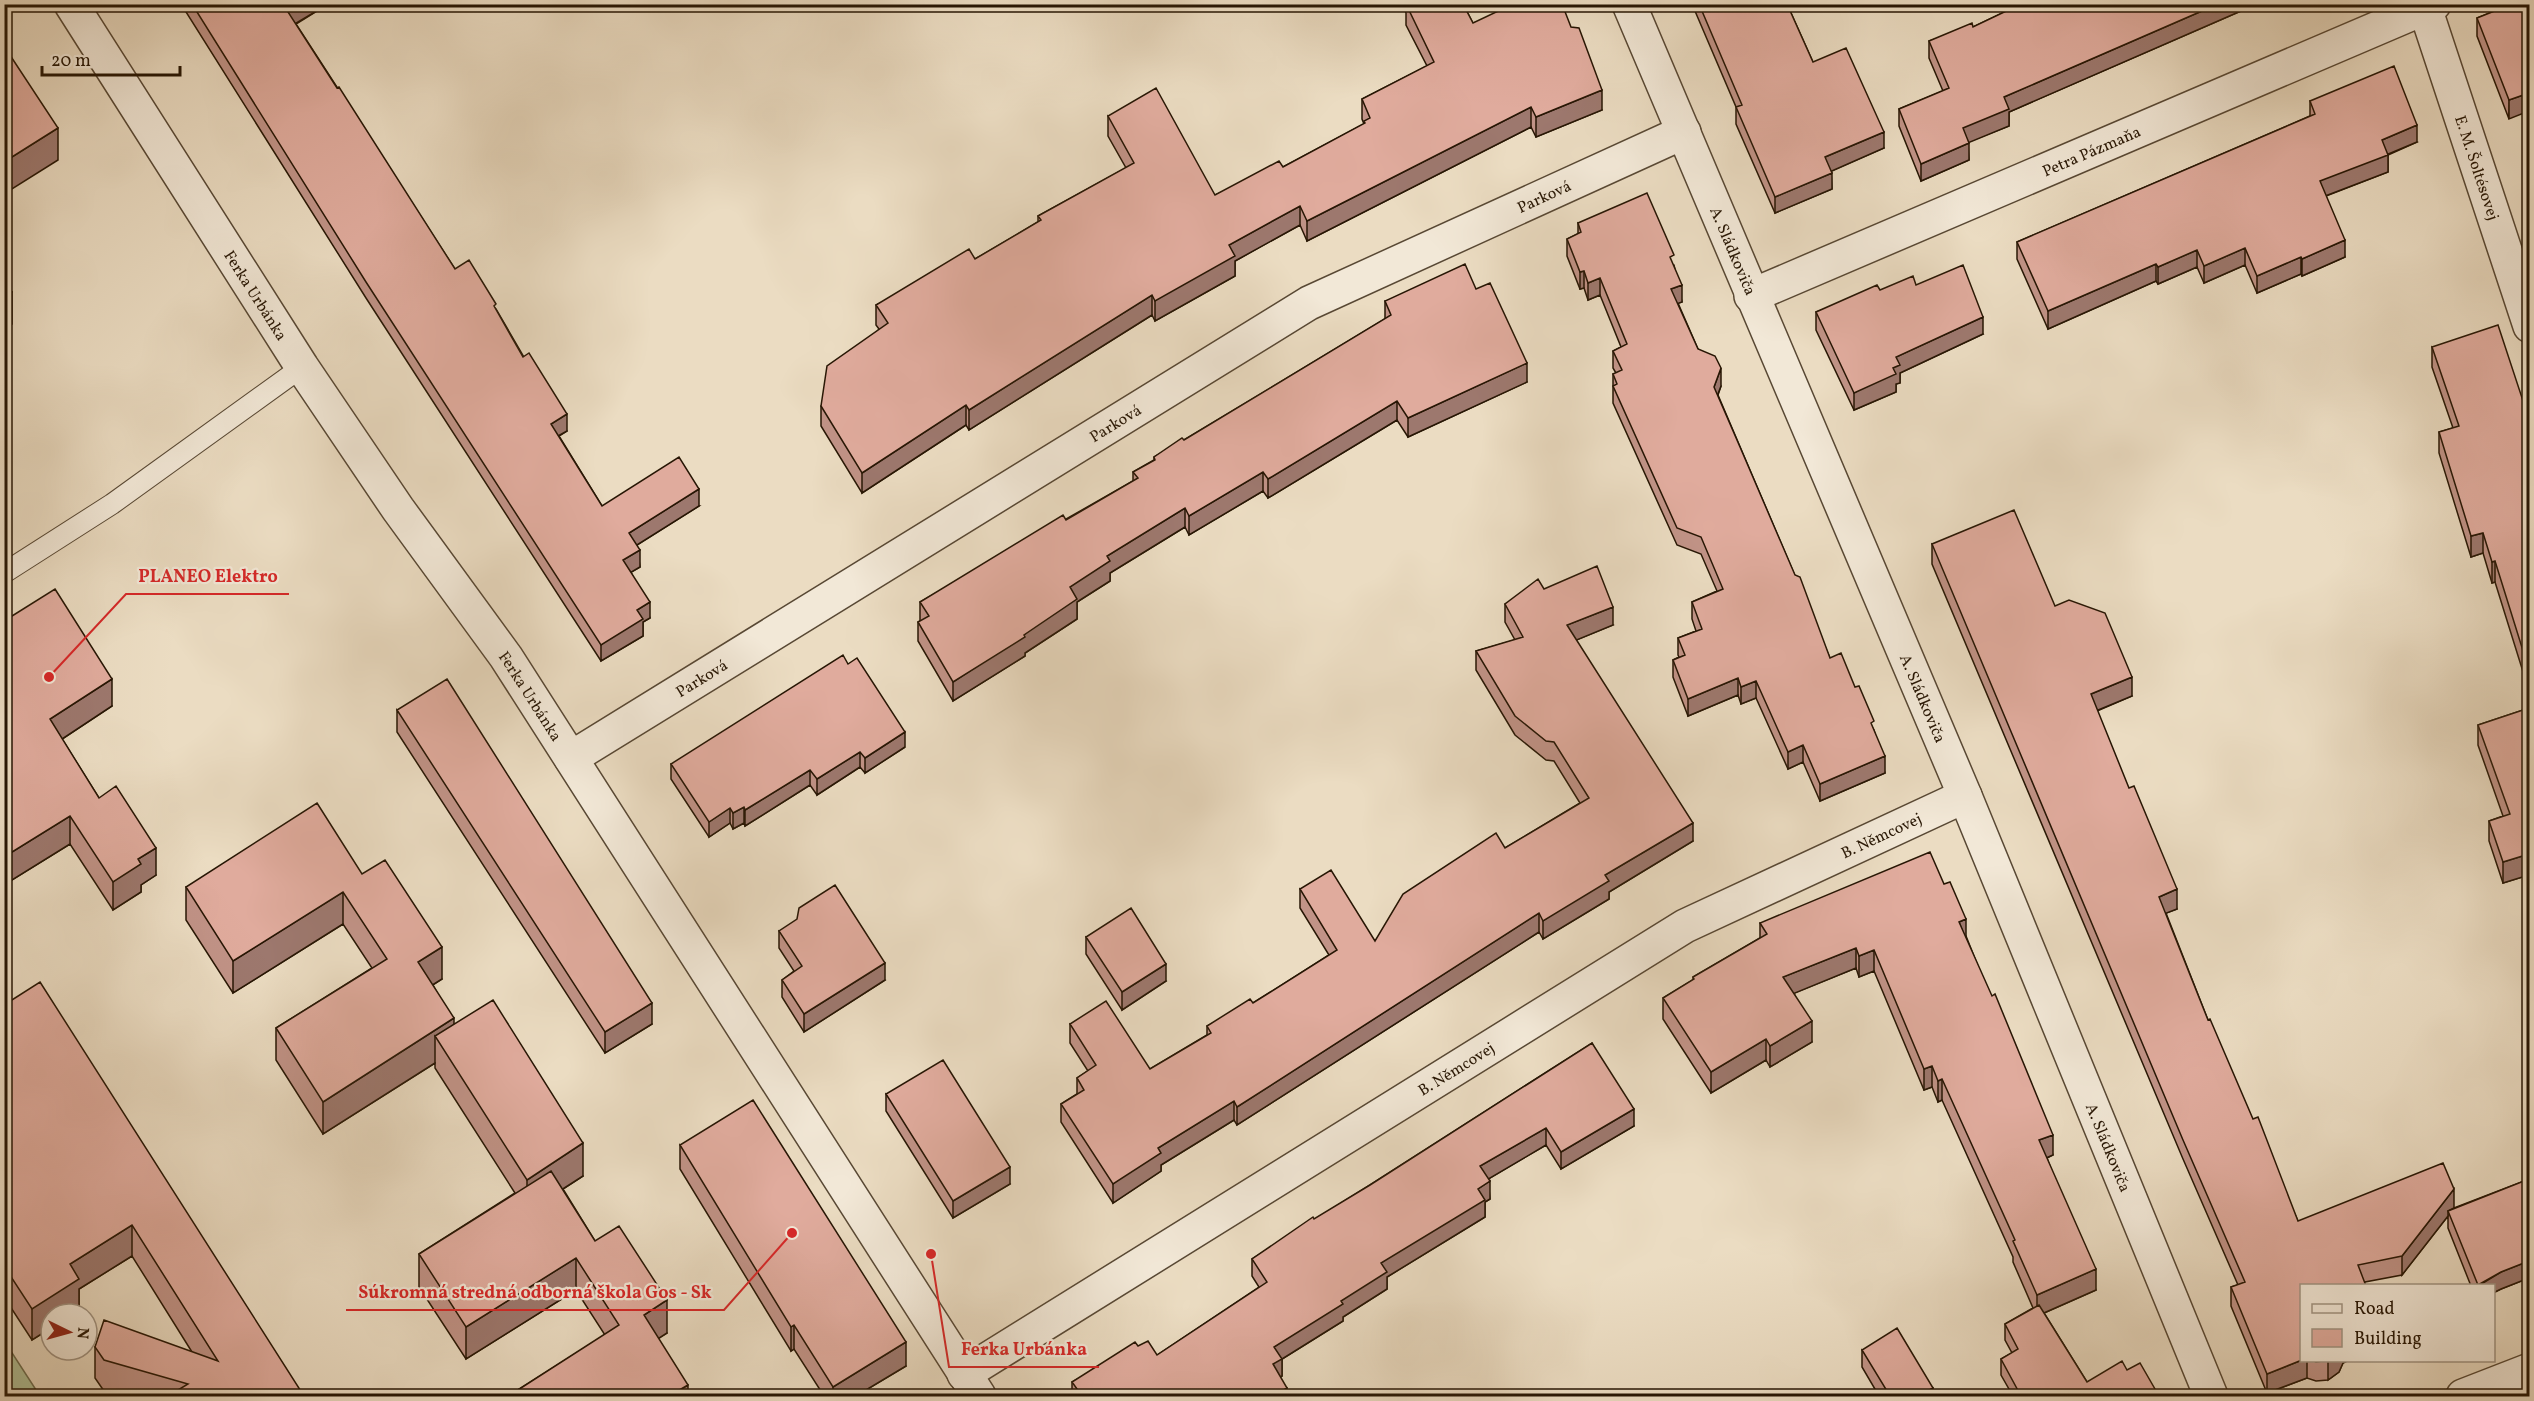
<svg xmlns="http://www.w3.org/2000/svg" width="2534" height="1401" viewBox="0 0 2534 1401" font-family="Vollkorn,serif">
  <style>
    .green { fill: #b1c298; stroke: #6c6c4e; stroke-width: 1.5 }
    .lines { fill: none; stroke-linecap: round; stroke-linejoin: round }
    .service-casing { stroke: #584834; stroke-width: 22 }
    .minor-casing { stroke: #584834; stroke-width: 36 }
    .service { stroke: #f2e8d7; stroke-width: 20 }
    .minor { stroke: #f2e8d7; stroke-width: 33 }
    .wall { fill: #c19387; stroke: #271604; stroke-width: 1.5 }
    .shaded-wall { fill: #9d786e; stroke: #271604; stroke-width: 1.5 }
    .building { fill: #e0ab9d; stroke: #271604; stroke-width: 1.5 }
    .labels { text-anchor: middle; stroke-width: 4.5; stroke-linejoin: round; paint-order: stroke }
    .street-label { font-size: 16px; fill: #271604; stroke: #f2e8d7 }
    .leader { fill: none; stroke: #d62828; stroke-width: 2 }
    .callout-dot { fill: #d62828; stroke: #f2e8d7; stroke-width: 2 }
    .callout-label { font-size: 18px; text-anchor: middle; font-weight: bold; fill: #d62828; stroke: #f2e8d7; stroke-width: 4.5; stroke-linejoin: round; paint-order: stroke }
  </style>
  <rect width="100%" height="100%" fill="#ebdcc2"/>
  <filter id="stains"><feTurbulence type="fractalNoise" baseFrequency=".00333" numOctaves="4"/><feColorMatrix values="0 0 0 0 .2 0 0 0 0 .09 0 0 0 0 .02 0 0 0 .5 -.17"/></filter>
  <radialGradient id="worn" r=".72"><stop offset=".6" stop-color="#630" stop-opacity="0"/><stop offset="1" stop-color="#630" stop-opacity=".3"/></radialGradient>
  <!-- green -->
  <path class="green" d="M4,1342H5L40,1396H5Z"/>
  <g class="lines">
    <defs>
      <path id="service" d="M4,573L112,504L302,367"/>
      <g id="minor">
        <path id="s1" d="M71,4L302,367L398,509L506,657L979,1396"/>
        <path id="s2" d="M1629,4L1965,796L2211,1396"/>
        <path id="s3" d="M2425,8L2530,326"/>
        <path id="s4" d="M1751,296L2434,4"/>
        <path id="s5" d="M571,758L1309,303L1684,132"/>
        <path id="s6" d="M964,1374L1685,926L1965,796"/>
        <path d="M2463,1396L2530,1370"/>
      </g>
    </defs>
    <!-- service casing -->
    <use href="#service" class="service-casing"/>
    <!-- minor casing -->
    <use href="#minor" class="minor-casing"/>
    <!-- service -->
    <use href="#service" class="service"/>
    <!-- minor -->
    <use href="#minor" class="minor"/>
  </g>
  <!-- wall -->
  <path class="wall" d="M181,4H325V6L296,24L455,269L496,309L567,431L559,436L602,506H699L637,545L640,567L631,572L650,618L643,622V636L601,661L366,298Z
    M1402,4H1463L1473,23L1537,8L1602,110L1536,137L1531,127L1307,241L1300,225L1235,261V276L1155,321L1152,315L969,430L966,425L862,493L821,426V406L879,329L876,325V305L975,259L1038,222V216L1126,168L1108,136V116L1215,195L1283,167L1364,124L1362,119V99L1427,66L1406,25V13Z
    M1692,4H1787L1813,62L1884,148L1831,171L1832,189L1775,213L1736,124V107Z
    M2021,4H2257L2009,112V126L1968,142L1969,160L1921,181L1899,126V109L1943,91L1929,58V41L1973,27Z
    M2512,4L2509,119L2477,36V18Z
    M2310,101L2417,142L2388,155V172L2326,196L2345,257L2302,276L2301,274L2257,293L2245,265L2204,283L2197,267L2158,284L2156,281L2048,329L2017,259V242L2310,116Z
    M1578,223L1674,265L1682,302L1678,303L1698,349L1721,386L1718,395L1830,658L1874,730L1885,773L1820,801L1803,762L1788,769L1756,698L1741,704L1738,695L1688,716L1673,677V660L1679,657L1678,655V638L1696,631L1692,619V602L1717,591L1701,554L1677,545L1613,403V374L1616,373L1613,368V351L1621,347L1600,295L1588,300L1584,288L1580,289L1567,256V239L1578,234Z
    M1916,285L1983,334L1900,373V383L1896,384V392L1854,410L1816,330V312L1880,290Z
    M1476,289L1527,382L1408,437L1397,420L1268,498L1263,491L1189,535L1185,527L1110,573V581L1077,602V619L1025,653V656L953,701L918,641V622L920,621V602L1133,481V472L1154,460V457L1184,440L1385,319V301Z
    M2432,347L2529,419V691L2495,582L2492,583L2483,553L2471,557L2439,453V432L2453,428L2432,367Z
    M1932,544L2055,606L2132,696L2097,711L2177,909L2166,913L2208,1020L2298,1221L2454,1208L2529,1179V1278L2501,1289L2493,1293V1286H2471L2448,1228V1216L2402,1275L2365,1282L2301,1360H2349L2343,1363L2339,1372L2328,1380L2316,1381L2307,1378L2267,1393L2231,1306V1287L2238,1285L2183,1159L1932,564Z
    M1544,589L1613,625L1576,640L1693,841L1609,892V899L1543,939L1539,932L1237,1125L1234,1120L1161,1165V1171L1113,1203L1061,1122V1104L1077,1094V1078L1088,1071L1070,1043V1024L1150,1069L1207,1035V1026L1253,1003L1329,955L1300,908V889L1375,941L1505,848L1580,803L1554,761L1546,760L1515,735L1476,670V651L1515,640L1505,622V604Z
    M4,621L112,706L62,739L99,798L156,875L141,885V892L113,910L70,844L4,885Z
    M2529,708V875L2503,883L2489,841V821L2503,816L2478,745V725Z
    M397,710L652,1024L605,1053L397,732Z
    M905,747L865,773L860,767L817,795L810,785L745,826L744,823L733,829L730,823L709,837L671,779V764Z
    M362,874L442,979L433,985L454,1024L583,1176L563,1189L595,1241L667,1333L658,1338L688,1396H510V1395L605,1335L576,1290L466,1359L419,1287V1254L515,1193L435,1068V1063L323,1134L276,1060V1028L372,968L343,924L233,993L186,920V887Z
    M1760,923L1966,936L2053,1155L2047,1158L2096,1290L2044,1313L2087,1382L2127,1370L2159,1396H2013L2001,1375V1359L2012,1353L2005,1340V1324L2033,1308L2013,1262V1257L1942,1100L1938,1102L1932,1087L1924,1090L1874,971L1859,977L1856,968L1794,993L1812,1042L1770,1067L1766,1060L1711,1093L1663,1019V998L1693,980V977L1760,938Z
    M779,931L885,980L804,1032L782,997V980L794,971L779,948Z
    M1086,937L1166,981L1122,1010L1086,954Z
    M4,1005L304,1396H122L104,1391L95,1378V1347L192,1352L132,1256L79,1289V1310L51,1314V1328L32,1340L4,1297Z
    M1592,1043L1634,1126L1561,1169L1546,1145L1488,1179L1490,1199L1485,1202V1217L1387,1277V1289L1343,1317V1321L1282,1359V1376H1280L1287,1396H1072V1382L1138,1346L1157,1355L1259,1287L1252,1276V1259L1370,1185Z
    M886,1094L1010,1184L953,1218L886,1111Z
    M680,1145L906,1366L856,1396H824L794,1349L791,1351L680,1169Z
    M1862,1350L1933,1396H1879L1862,1367Z"/>
  <!-- shaded-wall -->
  <path class="shaded-wall" d="M300,4H325V6L288,28V12Z
    M2218,4H2257L2009,112V126L1963,145V128L2004,97Z
    M9,33V65L4,68V36Z
    M1602,90V110L1536,137V117Z
    M2529,93V111L2509,119V100Z
    M1531,107V127L1307,241V221Z
    M2417,125V142L2386,155H2388V172L2320,198V181L2382,140Z
    M58,128V160L4,194V162Z
    M1884,132V148L1825,174V157Z
    M1969,143V160L1921,181V164Z
    M1832,173V189L1775,213V197Z
    M1300,206V225L1235,261V276L1155,321V301L1229,245Z
    M2345,240V257L2302,276V259Z
    M2245,248V265L2204,283V266Z
    M2197,250V267L2158,284V267Z
    M2301,257V274L2257,293V276Z
    M2156,264V281L2048,329V311Z
    M1584,271V288L1580,289V272Z
    M1600,278V295L1588,300V283Z
    M1682,285V302L1671,306V289Z
    M12,292V324L4,329V297Z
    M1152,295V315L969,430V410Z
    M1983,317V334L1900,373V383L1896,384V392L1854,410V393L1893,368L1896,357Z
    M1527,363V382L1408,437V418Z
    M1721,368V386L1714,404V387Z
    M1397,401V420L1268,498V479Z
    M966,405V425L862,493V473Z
    M567,414V431L551,440V424Z
    M1263,472V491L1189,535V516Z
    M699,489V506L629,550V533Z
    M1185,508V527L1110,573V581L1077,602V619L1025,653V656L953,701V682L1024,635L1070,587L1107,556Z
    M2483,533V553L2471,557V536Z
    M640,550V567L623,577V560Z
    M2495,561V582L2492,583V562Z
    M650,602V618L643,622V636L601,661V645L637,610Z
    M1613,607V625L1567,644V625Z
    M2132,677V696L2091,713V694Z
    M1738,678V695L1688,716V699Z
    M112,679V706L50,747V719Z
    M1756,681V698L1741,704V687Z
    M905,732V747L865,773V758Z
    M1803,745V762L1788,769V752Z
    M860,752V767L817,795V779Z
    M1885,756V773L1820,801V784Z
    M810,770V785L745,826V810Z
    M744,807V823L733,829V813Z
    M730,808V823L709,837V822Z
    M70,816V844L4,885V857Z
    M1693,823V841L1609,892V899L1543,939V921L1605,875Z
    M156,848V875L141,885V892L113,910V882L138,859Z
    M2529,854V875L2503,883V862Z
    M2177,889V909L2159,916V897Z
    M343,892V924L233,993V961Z
    M1539,913V932L1237,1125V1107Z
    M1966,919V940L1959,922Z
    M442,947V979L418,994V962Z
    M1856,948V968L1783,998V977Z
    M1874,950V971L1859,977V956Z
    M885,963V980L804,1032V1014Z
    M1166,964V981L1122,1010V992Z
    M652,1003V1024L605,1053V1032Z
    M454,1018V1050L435,1036V1063L323,1134V1102Z
    M1812,1021V1042L1770,1067V1046Z
    M1766,1039V1060L1711,1093V1072Z
    M1932,1066V1087L1924,1090V1069Z
    M1942,1079V1100L1938,1102V1081Z
    M1234,1101V1120L1161,1165V1171L1113,1203V1184L1158,1148Z
    M1634,1109V1126L1561,1169V1152Z
    M1546,1128V1145L1480,1184V1166Z
    M2053,1135V1155L2039,1161V1140Z
    M583,1143V1176L527,1212V1180Z
    M1010,1167V1184L953,1218V1201Z
    M1490,1181V1199L1485,1202V1217L1387,1277V1289L1343,1317V1321L1282,1359V1376L1273,1381L1274,1347L1341,1301L1381,1263L1478,1189Z
    M2454,1189V1208L2448,1211V1216L2402,1275V1256Z
    M132,1225V1256L79,1289V1310L73,1314H51V1328L32,1340V1309L70,1264Z
    M576,1258V1290L466,1359V1327Z
    M2529,1261V1278L2501,1289L2493,1293V1286H2478L2501,1272Z
    M2096,1269V1290L2037,1316V1295Z
    M667,1300V1333L644,1348V1315Z
    M794,1325V1349L791,1351V1327Z
    M906,1342V1366L856,1396H833V1387Z
    M2302,1360H2307V1378L2267,1393V1374Z
    M2329,1360H2349L2343,1363L2339,1372L2328,1380V1361Z
    M688,1385V1396H669Z
    M1287,1388V1396H1273Z
    M1933,1388V1396H1918Z"/>
  <!-- building -->
  <path class="building" d="M192,4H300L288,12L337,88L339,87L455,269L469,260L496,304L494,306L523,357L529,353L567,414L551,424L602,506L679,457L699,489L629,533L640,550L623,560L650,602L637,610L643,619L601,645L366,282Z
    M1406,4H1463L1473,23L1513,4H1535L1537,8L1544,4H1562L1571,27L1579,28L1602,90L1536,117L1531,107L1307,221L1300,206L1229,245L1235,256L1155,301L1152,295L969,410L966,405L862,473L821,406L827,366L888,323L876,305L969,249L975,259L1041,220L1038,216L1134,163L1108,116L1156,88L1215,195L1279,161L1283,167L1365,123L1364,121L1370,118L1362,99L1434,62Z
    M1699,4H1787L1813,62L1846,48L1884,132L1825,157L1832,173L1775,197L1736,107L1742,105Z
    M2021,4H2218L2004,97L2009,109L1963,128L1969,143L1921,164L1899,109L1949,88L1929,41L1972,23L1973,27Z
    M2512,4H2529V93L2509,100L2477,18Z
    M4,26L9,33L4,36Z
    M4,46L58,128L4,162Z
    M2394,66L2417,125L2382,140L2388,155L2320,181L2345,240L2302,259L2301,257L2257,276L2245,248L2204,266L2197,250L2158,267L2156,264L2048,311L2017,242L2315,114L2310,101Z
    M1647,193L1674,255L1670,257L1682,285L1671,289L1698,349L1715,356L1721,368L1714,387L1740,447L1795,575L1800,577L1830,658L1841,653L1855,687L1859,686L1874,721L1871,723L1885,756L1820,784L1803,745L1788,752L1756,681L1741,687L1738,678L1688,699L1673,660L1685,655L1678,638L1702,629L1692,602L1723,589L1701,537L1677,528L1613,386L1617,384L1613,374L1622,370L1613,351L1627,344L1600,278L1588,283L1584,271L1580,272L1567,239L1581,232L1578,223Z
    M1465,264L1476,289L1490,283L1527,363L1408,418L1397,401L1268,479L1263,472L1189,516L1185,508L1107,556L1110,561L1070,587L1077,599L1024,635L1025,637L953,682L918,622L929,616L920,602L1063,515L1066,520L1138,478L1133,472L1155,460L1154,457L1182,438L1184,440L1391,315L1385,301Z
    M1963,265L1983,317L1896,357L1900,365L1893,368L1896,374L1854,393L1816,312L1877,285L1880,290L1913,276L1916,285Z
    M4,281L12,292L4,297Z
    M2498,325L2529,419V670L2495,561L2492,562L2483,533L2471,536L2439,432L2459,426L2432,347Z
    M2014,510L2055,606L2069,600L2105,613L2132,677L2091,694L2129,788L2134,786L2177,889L2159,897L2208,1020L2210,1019L2253,1119L2258,1117L2298,1221L2443,1163L2454,1189L2402,1256L2358,1265L2366,1286H2301L2302,1360L2267,1374L2231,1287L2245,1282L2183,1140L1932,544Z
    M1597,566L1613,607L1567,625L1693,823L1605,875L1609,881L1543,921L1539,913L1237,1107L1234,1101L1158,1148L1161,1153L1113,1184L1061,1104L1084,1090L1077,1078L1096,1065L1070,1024L1106,1001L1150,1069L1211,1033L1207,1026L1250,999L1253,1003L1337,950L1300,889L1331,870L1375,941L1403,894L1496,833L1505,848L1589,798L1554,742L1546,741L1515,716L1476,651L1523,637L1505,604L1538,579L1544,589Z
    M55,589L112,679L50,719L99,798L116,786L156,848L138,859L141,864L113,882L70,816L4,857V621Z
    M843,655L848,664L857,658L905,732L865,758L860,752L817,779L810,770L745,810L744,807L733,813L730,808L709,822L671,764Z
    M447,679L652,1003L605,1032L397,710Z
    M2529,708V854L2503,862L2489,821L2510,814L2478,725Z
    M317,803L362,874L385,860L442,947L418,962L454,1018L323,1102L276,1028L387,959L343,892L233,961L186,887Z
    M1930,852L1944,884L1950,882L1966,919L1959,922L1992,996L1995,994L2053,1135L2039,1140L2096,1269L2037,1295L2013,1241L2015,1240L1942,1079L1938,1081L1932,1066L1924,1069L1874,950L1859,956L1856,948L1783,977L1812,1021L1770,1046L1766,1039L1711,1072L1663,998L1694,979L1693,977L1767,934L1760,923Z
    M835,885L885,963L804,1014L782,980L802,966L779,931L797,919L799,908Z
    M1131,908L1166,964L1122,992L1086,937Z
    M40,982L304,1396H168L188,1384L104,1360L95,1347L104,1320L218,1361L132,1225L70,1264L79,1279L32,1309L4,1266V1005Z
    M493,1000L583,1143L527,1180L435,1036Z
    M1592,1043L1634,1109L1561,1152L1546,1128L1480,1166L1490,1181L1478,1189L1485,1200L1381,1263L1387,1272L1341,1301L1343,1304L1274,1347L1282,1359L1273,1364L1287,1388L1273,1396H1082L1072,1382L1135,1342L1138,1346L1148,1341L1157,1355L1267,1282L1252,1259L1313,1217L1314,1219L1370,1185Z
    M943,1060L1010,1167L953,1201L886,1094Z
    M753,1100L906,1342L833,1387L794,1325L791,1327L680,1145Z
    M551,1171L595,1241L619,1226L667,1300L644,1315L688,1385L669,1396H511L510,1395L619,1325L576,1258L466,1327L419,1254Z
    M2529,1179V1261L2501,1272L2478,1285L2448,1211Z
    M2039,1305L2087,1382L2122,1361L2127,1370L2140,1363L2159,1396H2021L2001,1359L2018,1349L2005,1324Z
    M1897,1328L1933,1388L1918,1396H1890L1862,1350Z
    M2312,1360H2329L2316,1362Z"/>
  <g class="labels">
    <!-- street labels -->
    <g class="street-label">
      <text dy="6" stroke="none"><textPath href="#s4" startOffset="370">Petra Pázmaňa</textPath></text>
      <text dy="6" stroke="none"><textPath href="#s3" startOffset="168">E. M. Šoltésovej</textPath></text>
      <text dy="6" stroke="none"><textPath href="#s5" startOffset="1125">Parková</textPath></text>
      <text dy="6" stroke="none"><textPath href="#s2" startOffset="268">A. Sládkoviča</textPath></text>
      <text dy="6" stroke="none"><textPath href="#s1" startOffset="345">Ferka Urbánka</textPath></text>
      <text dy="6" stroke="none"><textPath href="#s5" startOffset="639">Parková</textPath></text>
      <text dy="6" stroke="none"><textPath href="#s5" startOffset="153">Parková</textPath></text>
      <text dy="6" stroke="none"><textPath href="#s1" startOffset="831">Ferka Urbánka</textPath></text>
      <text dy="6" stroke="none"><textPath href="#s2" startOffset="754">A. Sládkoviča</textPath></text>
      <text dy="6" stroke="none"><textPath href="#s6" startOffset="1065">B. Němcovej</textPath></text>
      <text dy="6" stroke="none"><textPath href="#s6" startOffset="579">B. Němcovej</textPath></text>
      <text dy="6" stroke="none"><textPath href="#s2" startOffset="1240">A. Sládkoviča</textPath></text>
    </g>
  </g>
  <!-- callouts -->
  <path class="leader" d="M49 677L126 594H289M792 1233L724 1310H346M931 1254L949 1367H1099"/>
  <g class="callout-dot">
    <circle cx="49" cy="677" r="6"/>
    <circle cx="792" cy="1233" r="6"/>
    <circle cx="931" cy="1254" r="6"/>
  </g>
  <g class="callout-label">
    <text x="208" y="582">PLANEO Elektro</text>
    <text x="535" y="1298">Súkromná stredná odborná škola Gos - Sk</text>
    <text x="1024" y="1355">Ferka Urbánka</text>
  </g>
  <!-- margin -->
  <rect width="2534" height="1401" fill="none" stroke="#ebdcc2" stroke-width="24"/>
  <rect x="6" y="6" width="2522" height="1389" fill="none" stroke="#271604" stroke-width="3"/>
  <rect x="12" y="12" width="2510" height="1377" fill="none" stroke="#271604" stroke-width="1.5"/>
  <!-- legend -->
  <rect x="2300" y="1284" width="195" height="78" fill="#f2e8d7" stroke="#a19483" stroke-width="1.5"/>
  <rect x="2312" y="1304" width="30" height="9" fill="#f2e8d7" stroke="#a19483" stroke-width="1.5"/>
  <text x="2354" y="1314" font-size="18" fill="#271604">Road</text>
  <rect x="2312" y="1329" width="30" height="18" fill="#e0ab9d" stroke="#a19483" stroke-width="1.5"/>
  <text x="2354" y="1344" font-size="18" fill="#271604">Building</text>
  <!-- north arrow -->
  <g transform="translate(69 1332) rotate(95)"><circle r="28" fill="#f2e8d7" stroke="#a19483" stroke-width="1.5"/>
  <path d="M0-4.5L10 22L0 15L-10 22Z" fill="#8f2418"/>
  <text y="-9" font-size="16" font-weight="bold" text-anchor="middle" fill="#271604">N</text>
  </g>
  <!-- scale -->
  <path d="M42 66v9h138v-9" fill="none" stroke="#271604" stroke-width="3"/>
  <text x="51" y="66" font-size="18" fill="#271604" stroke="#f2e8d7" stroke-width="4.5" paint-order="stroke">20 m</text>
  <rect width="100%" height="100%" filter="url(#stains)"/>
  <rect width="100%" height="100%" fill="url(#worn)"/>
</svg>
